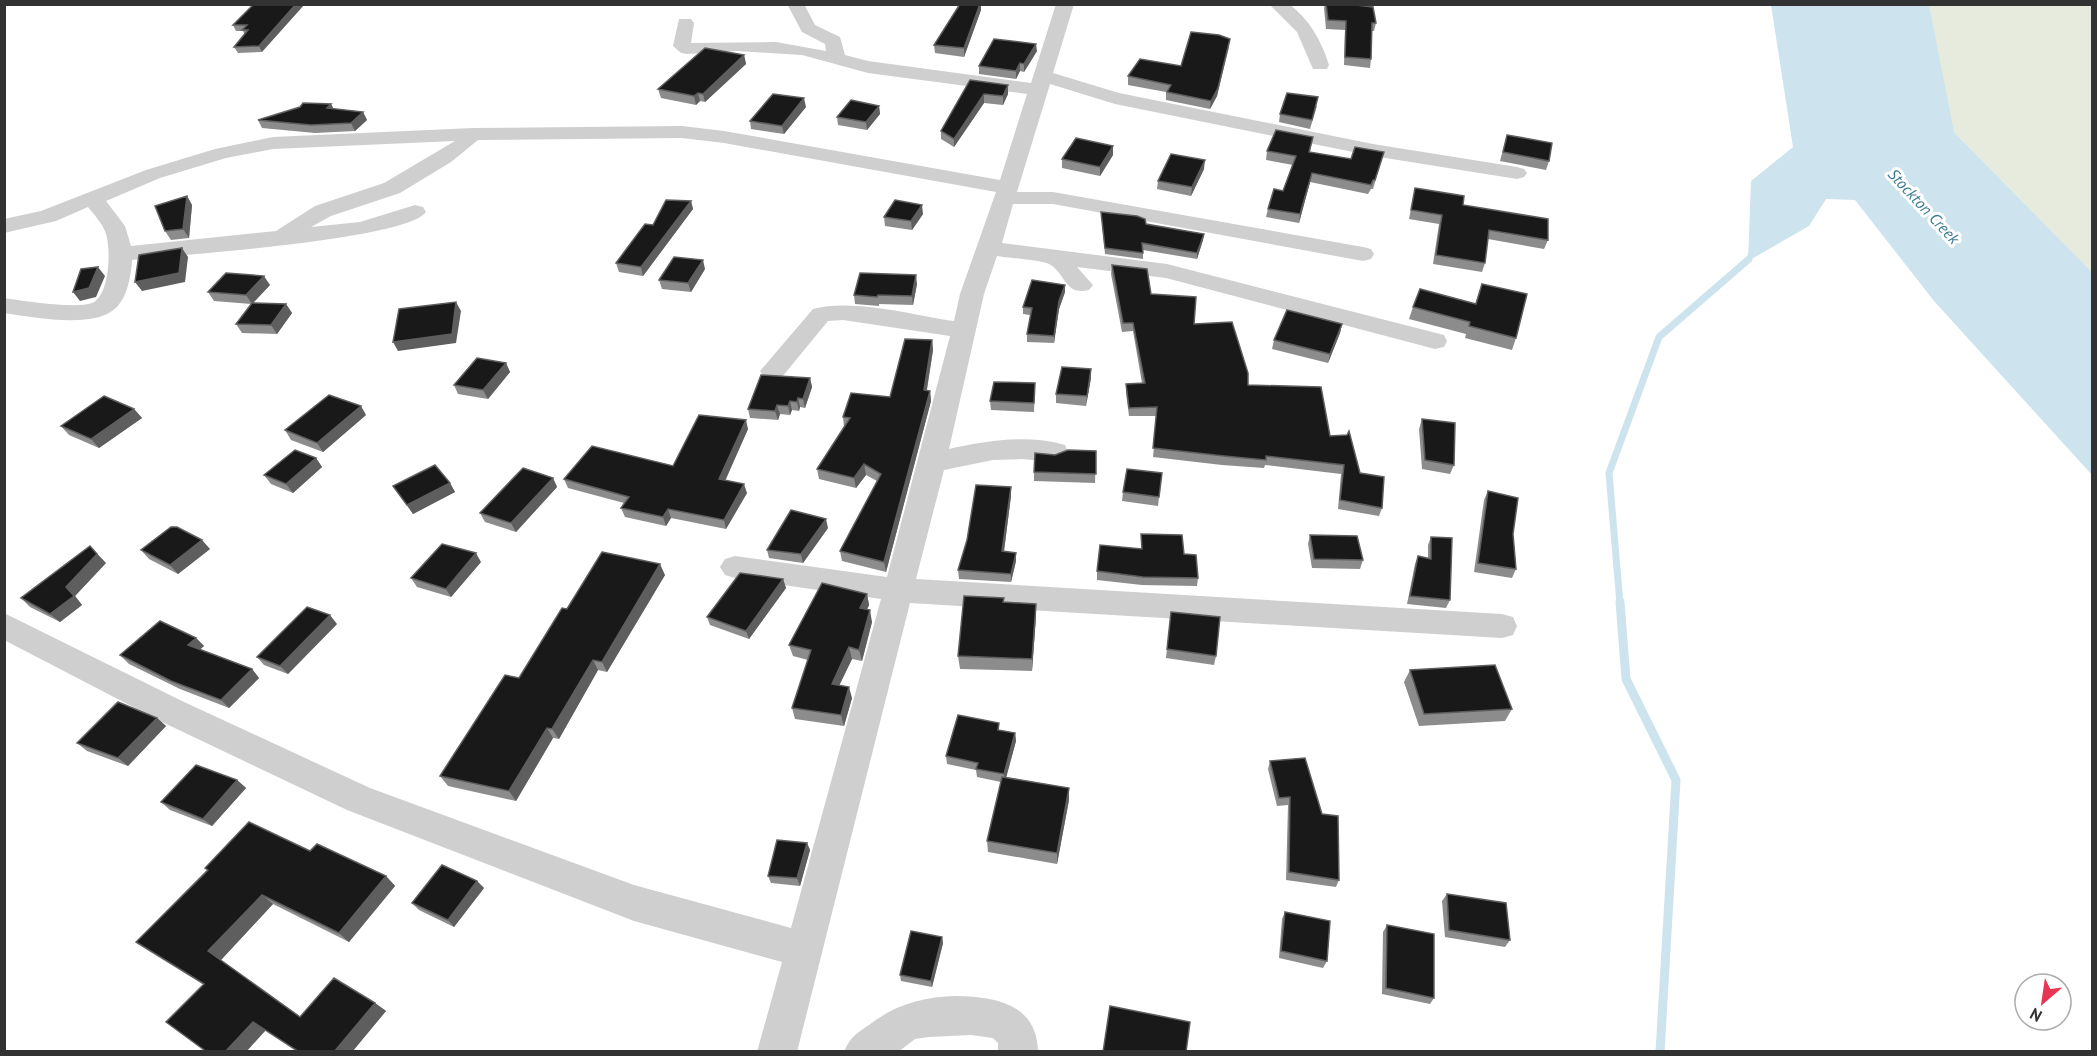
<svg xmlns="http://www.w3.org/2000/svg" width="2097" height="1056" viewBox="0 0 2097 1056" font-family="'PT Sans',sans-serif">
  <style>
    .green { fill: #e6ebdd }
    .water { fill: #cde4ee }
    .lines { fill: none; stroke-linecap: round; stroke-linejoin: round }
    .stream-far2 { stroke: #cde4ee; stroke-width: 5 }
    .stream-far1 { stroke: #cde4ee; stroke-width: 7 }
    .stream { stroke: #cde4ee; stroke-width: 9 }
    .minor { fill: #cfcfcf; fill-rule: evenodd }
    .wall { fill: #8c8c8c }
    .shaded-wall { fill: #5e5e5e }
    .building { fill: #191919; stroke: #5e5e5e; stroke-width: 1.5 }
    .labels { text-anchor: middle; stroke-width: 6; stroke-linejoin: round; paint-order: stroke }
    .far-water-label { font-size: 16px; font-style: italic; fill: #3e7c96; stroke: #fff }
  </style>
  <rect width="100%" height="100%" fill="#fff"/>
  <!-- green -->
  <path class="green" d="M1912,4L2092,5V272L1954,132Z"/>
  <!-- water -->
  <path class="water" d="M1771,5H1929L1954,132L2092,272V475L1934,301L1855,200L1826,199L1809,226L1748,261L1751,181L1793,147Z"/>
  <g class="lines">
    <!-- stream-far2 -->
    <path class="stream-far2" d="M1748,261L1751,253"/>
    <!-- stream-far1 -->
    <path class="stream-far1" d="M1620,604L1609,473L1659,337L1749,259"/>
    <!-- stream -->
    <path class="stream" d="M1620,602L1626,679L1676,780L1660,1052"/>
    <!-- minor -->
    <path class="minor" d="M787,4H804L815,25L840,37L845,55L868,61L1031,83L1056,4H1074L1053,73L1119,93L1373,144L1517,167L1524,169L1527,173L1524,177L1517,179L1373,156L1115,104L1050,84L1017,192H1053L1363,247L1371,249L1374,254L1371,259L1363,261L1053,204H1013L1002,243L1167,264L1444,335L1447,341L1444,347L1435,349L1166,278L1077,267L1093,285L1089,290C1064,296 1066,273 1049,264C1042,260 1008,258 997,256L984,294L949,449C986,441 1027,434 1065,445L1068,452L1065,459L1055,462L1022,459L993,460L944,470L916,579L1502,614L1513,617L1517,626L1513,635L1502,638L910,603L797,1052H757L782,962L634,921L347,810L160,721L4,640V613L182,701L370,788L634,885L791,928L881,599L735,578L725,575L720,567L725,559L735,556L887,577L950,336L843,320L828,321L782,377L773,379L764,377L760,371L813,309C852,298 913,315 954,321L960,294L996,192L724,143L682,138L478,140L451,162L400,193L331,216L311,227L360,222L415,205L423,207L426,212C406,240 177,255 132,260C131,277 127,301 112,311C89,328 31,317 4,313V298C24,301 75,309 92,303C110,296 111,249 106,234C103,224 95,216 88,207L56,221L4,233V219L41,211L146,170L215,149L273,137L473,128L682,126L724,131L1000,180L1027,94L868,73L802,55L737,51L687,54L681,53L673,46L679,19H691L694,23L691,43L776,42L826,51L825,44L802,32ZM455,141L384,183L315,206L276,231L131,246L125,226L106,201L160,178L226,158L273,149Z
      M1269,4H1289C1310,20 1321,40 1329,65L1327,69H1313L1297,32Z
      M956,996C995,997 1037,1003 1038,1052H998V1043L993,1038L971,1035L929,1037L915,1039L898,1052H844C851,1036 856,1034 869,1025C896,1004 923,997 956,996Z"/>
  </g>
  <!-- wall -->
  <path class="wall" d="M254,4L262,52L238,53L234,47L245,35L243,31H236L233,25Z
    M1325,4H1347L1376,23L1374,31H1372L1371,59L1370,68L1344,65L1345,30L1326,29L1324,8Z
    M981,10L964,57L935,53L934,45Z
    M1229,47L1217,96L1210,109L1166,100V92L1128,85V76L1181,66Z
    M1037,51L1024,72L1020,71L1016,79L979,74V66Z
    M744,55L746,64L705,102L700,101L696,105L661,98L658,89Z
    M970,80L1008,94L1003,105L984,103L954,147L941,139V131Z
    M879,106L880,114L867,130L838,125L837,117Z
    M1317,106L1310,129L1279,122L1280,114Z
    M806,107L784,134L751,129L750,121Z
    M334,109L363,112L367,120L355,131L315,133L262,128L258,120Z
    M1507,135L1549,161L1546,170L1500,161Z
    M1313,137L1310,152L1351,159L1384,152L1373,189H1371L1368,194L1310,182L1299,223L1266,217L1268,209L1283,191L1293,165L1266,160L1267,151Z
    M1113,146V155L1100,176L1062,168V159Z
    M1204,169L1191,196L1157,189L1158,181Z
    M1415,188L1548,240L1544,249L1488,239L1485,263L1482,272L1433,264L1439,224L1409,219Z
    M187,196L192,205L189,238L171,240L165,231Z
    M691,201L693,209L643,276L619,272L616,263L653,225Z
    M1101,212L1146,224L1204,234L1203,240L1197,259L1143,250V259L1105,254Z
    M923,214L912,230L885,226L884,217Z
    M1112,265L1151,294L1194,324L1248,385L1330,436L1360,473L1382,508L1379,516L1338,509L1341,474L1265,465L1264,468L1222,465L1153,457L1157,416H1129L1126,393V384L1142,383L1133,331L1122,332L1111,274Z
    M705,269L691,292L662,289L659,280Z
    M917,284L913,305L879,304V306L855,304L854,295Z
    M1482,284L1516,338L1512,350L1465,338L1466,334L1409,319L1413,307L1475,304Z
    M270,285L253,303L286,304L292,313L277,334L242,333L236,324L251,304L214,301L208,292Z
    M1065,285V292L1059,309L1054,343L1027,342V334L1030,315L1023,314V307Z
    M1342,324L1340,333L1328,363L1272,349L1274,340Z
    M932,340L933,350L927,390L930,391L931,401L886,572L842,561L840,551L877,481L866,475L856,488L819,479L817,469L844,427L843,417L890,397Z
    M506,363L510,372L488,399L458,394L454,385Z
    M810,378L812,387L805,408L800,407L799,411L792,410L790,415L780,414L778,420L750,418L748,409Z
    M1091,378L1086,406L1056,403V394Z
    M1035,383L1034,412L991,410L990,401Z
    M134,409L142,418L99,448L69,435L61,426Z
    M366,415L323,452L291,440L285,430Z
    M1422,419L1454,465L1450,474L1422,469L1419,429Z
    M748,429L725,480L747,493L726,529L671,518L666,526L625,517L621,508L624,503L568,488L564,479L673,466Z
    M1096,451L1095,483L1034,481V472L1055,455Z
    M316,458L322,467L293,493L271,484L264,475Z
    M1162,473L1158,506L1122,501L1123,492Z
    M553,478L557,487L516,532L485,522L480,513Z
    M450,483L455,492L413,514L393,486Z
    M1488,491L1513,534L1516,569L1512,578L1474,572L1484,500Z
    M1011,496L1004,551L1016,553V561L1011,582L959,579L958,570Z
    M828,528L803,563L769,558L767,550Z
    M1141,534L1184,554L1198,578L1197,586L1142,585L1097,580V571L1141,549Z
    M1310,535L1363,560L1360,569L1312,568L1308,544Z
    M1431,537L1450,600L1446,608L1407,604L1415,564L1418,556L1428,558V545Z
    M210,549L178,574L149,559L141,550Z
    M481,562L451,597L417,587L411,578Z
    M106,563L75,596L82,605L60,622L30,607L21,598Z
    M665,575L607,672L598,670L559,739L553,738L516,801L448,786L440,776L519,678L567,609Z
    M783,579L786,588L749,639L710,625L707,617Z
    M867,594L869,605L867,610L872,622L862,661L852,659L839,686L852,698L844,726L795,719L792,708L808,660L793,656L789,645Z
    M1004,602L1036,604V616L1032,671L960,669L958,656Z
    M1171,612L1216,656L1214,665L1166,658Z
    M337,624L288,674L264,665L257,657Z
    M196,638L204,646L200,649L252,669L259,678L229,708L180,689L129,664L120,655Z
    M1410,670L1512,709L1505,721L1419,726L1404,682Z
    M157,718L166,726L128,766L87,751L77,743Z
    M1000,730L1015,733L1016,741L1006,777L1069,788V800L1057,864L988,852L987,841L1001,782L977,777L976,770L947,764L946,756Z
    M1270,761L1322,814L1339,880L1336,887L1286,880L1288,805L1277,806L1268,769Z
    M237,780L246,788L212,826L170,810L161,802Z
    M807,843L810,850L800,886L771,883L768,876Z
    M310,851L386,876L395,886L349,942L273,904L221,960L301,1017L375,1003L386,1011L352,1052H299L266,1030L204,984L136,942L207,870L205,868Z
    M477,881L484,888L454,927L419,910L412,903Z
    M1447,894L1510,940L1505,947L1445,937L1442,901Z
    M1285,912L1327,961L1323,968L1279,958L1282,919Z
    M1387,925L1434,998L1430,1004L1382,994L1383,932Z
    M942,937L943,943L932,987L901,981L900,975Z"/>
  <!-- shaded-wall -->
  <path class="shaded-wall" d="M296,4H305L262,52L259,46Z
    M980,4H981V10L964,57V48Z
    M1230,39L1217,96L1210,109L1211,101Z
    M1036,44L1037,51L1024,72V64Z
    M744,55L746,64L705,102L703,94Z
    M1020,63V71L1016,79V71Z
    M1008,85V94L1003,105V96Z
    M698,93L700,101L696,105L694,96Z
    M984,94V103L954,147V139Z
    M804,98L806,107L784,134L782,126Z
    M331,104L335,111L327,108Z
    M879,106L880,114L867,130L866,122Z
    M363,112L367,120L355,131L351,123Z
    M1113,146V155L1100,176V167Z
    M1205,160L1204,169L1191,196L1192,187Z
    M1312,173L1310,182L1299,223L1300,214Z
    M187,196L192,205L189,238L183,229Z
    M691,201L693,209L643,276L641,267Z
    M922,205L923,214L912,230L911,221Z
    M1204,234L1203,240L1197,259V253Z
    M182,248L188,257L185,282L142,291L135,282Z
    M703,260L705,269L691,292L688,283Z
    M98,267L105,276L96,297L80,301L73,292Z
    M916,275L917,284L913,305L912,296Z
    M264,276L270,285L252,304L246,295Z
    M1065,285V292L1059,309L1054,343V336L1059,301Z
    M456,302L461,311L456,343L398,351L393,342Z
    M286,304L292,313L277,334L271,325Z
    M1342,324L1340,333L1328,363L1330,354Z
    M932,340L933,350L925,400L924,390Z
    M506,363L510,372L488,399L483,390Z
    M1091,369V378L1086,406L1087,396Z
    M810,378L812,387L805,408L803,399Z
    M930,391L931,401L886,572L884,562Z
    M798,398L800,407L799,411L797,402Z
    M790,401L792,410L790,415L788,406Z
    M777,405L780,414L778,420L775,411Z
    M361,406L366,415L323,452L317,443Z
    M134,409L142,418L99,448L91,439Z
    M746,420L748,429L722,488L719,479Z
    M316,458L322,467L293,493L286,484Z
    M864,464L866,475L856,488L854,478Z
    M553,478L557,487L516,532L511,523Z
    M450,483L455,492L413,514L407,505Z
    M744,484L747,493L726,529L724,520Z
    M1011,487V496L1003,559L1002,551Z
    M668,509L671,518L666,526L663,517Z
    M826,519L828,528L803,563L801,554Z
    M202,540L210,549L178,574L170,565Z
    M90,546L106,563L75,596L82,605L60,622L50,614Z
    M476,553L481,562L451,597L446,589Z
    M1016,553V561L1011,582V574Z
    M660,564L665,575L607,672L602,662Z
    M783,579L786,588L749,639L746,631Z
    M867,594L869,605L862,620L860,608Z
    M1036,604V616L1032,671V659Z
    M870,610L872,622L862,661L859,650Z
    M330,615L337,624L288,674L280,666Z
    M196,638L204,646L196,653L188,645Z
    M849,647L852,659L834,696L832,684Z
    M593,660L598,670L559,739L552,729Z
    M252,669L259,678L229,708L221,700Z
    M849,687L852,698L844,726L841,715Z
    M157,718L166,726L128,766L118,758Z
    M547,728L553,738L516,801L509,791Z
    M1015,733L1016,741L1005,782L1004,774Z
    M237,780L246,788L212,826L203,819Z
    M1069,788V800L1057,864V853Z
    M807,843L810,850L800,886L797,878Z
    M386,876L395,886L349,942L339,933Z
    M477,881L484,888L454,927L448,920Z
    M262,895L273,904L221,960L208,951Z
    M942,937L943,943L932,987L931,981Z
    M375,1003L386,1011L352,1052H334Z
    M253,1022L266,1030L246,1052H225Z"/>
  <!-- building -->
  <path class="building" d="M254,4H296L259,46L234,47L248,30H242L247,25H233Z
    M960,4H980L964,48L934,45Z
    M1326,4H1347L1373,7L1376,23H1372L1371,59L1345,57L1346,21L1328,20Z
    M1191,32L1219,35L1230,39L1218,88L1211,101L1167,92L1171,85L1128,76L1140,59L1181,66Z
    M994,39L1036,44L1024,64L1020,63L1016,71L979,66Z
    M705,48L744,55L703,94L698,93L694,96L658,89Z
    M970,80L1008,85L1003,96L984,94L954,139L941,131Z
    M1287,93L1318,97L1312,120L1280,114Z
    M773,94L804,98L782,126L750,121Z
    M851,100L879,106L866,122L837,117Z
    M303,103L331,104L327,108L363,112L351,123L311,125L258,120L300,107Z
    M1276,130L1313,137L1309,152L1351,159L1355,147L1384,152L1375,180H1373L1371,185L1312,173L1300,214L1268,209L1274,189L1283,191L1296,156L1267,151Z
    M1507,135L1552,143L1549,161L1503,152Z
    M1076,138L1113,146L1100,167L1062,159Z
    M1171,154L1205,160L1192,187L1158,181Z
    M1415,188L1464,196L1463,205L1548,219V240L1489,230L1485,263L1436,255L1442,215L1411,210Z
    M187,196L183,229L165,231L155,206Z
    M666,200L691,201L641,267L616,263L645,224L653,225Z
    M895,200L922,205L911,221L884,217Z
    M1101,212L1137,216L1145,219L1146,224L1204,234L1197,253L1142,243L1143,253L1105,248Z
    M182,248L179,273L135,282L139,255Z
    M674,257L703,260L688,283L659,280Z
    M1112,265L1147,269L1151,294L1196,297L1194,324L1232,322L1248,373V385L1321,387L1330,436L1347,435L1349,431L1360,473L1384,477L1382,508L1340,500L1344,465L1266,456V460L1224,456L1153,448L1157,407L1129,408L1126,384L1145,383L1133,323H1123Z
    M98,267L89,288L73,292L81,269Z
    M226,273L264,276L246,295L208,292Z
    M860,273L916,275L912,296L878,295L877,297L854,295Z
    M1032,280L1065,285L1059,301L1054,336L1027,334L1032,308L1023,307Z
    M1482,284L1527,294L1516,338L1469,326L1470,322L1413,307L1420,289L1476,304Z
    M456,302L452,334L393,342L399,309Z
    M252,303L286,304L271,325L236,324Z
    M1287,310L1342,324L1330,354L1274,340Z
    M905,339L932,340L924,390L930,391L884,562L840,551L881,474L864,464L854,478L817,469L850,418L843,417L851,393L890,397Z
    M477,358L506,363L483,390L454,385Z
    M1062,367L1091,369L1087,396L1056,394Z
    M761,375L810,378L803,399L798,398L797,402L790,401L788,406L777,405L775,411L748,409Z
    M994,382L1035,383L1034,403L990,401Z
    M329,395L361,406L317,443L285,430Z
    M104,396L134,409L91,439L61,426Z
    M699,415L746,420L719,479L744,484L724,520L668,509L663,517L621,508L629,497L564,479L592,446L673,466Z
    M1422,419L1455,423L1454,465L1425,460Z
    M295,450L316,458L286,484L264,475Z
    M1068,450L1096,451V474L1034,472L1035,453L1055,455Z
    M435,465L450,483L407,505L393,486Z
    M523,468L553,478L511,523L480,513Z
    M1127,469L1162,473L1159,497L1123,492Z
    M976,485L1011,487L1002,551L1016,553L1011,574L958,570L967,540Z
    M1488,491L1518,498L1513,534L1516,569L1478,563Z
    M791,510L826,519L801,554L767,550Z
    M171,527H177L202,540L170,565L141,550Z
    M1141,534L1182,535L1184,554L1196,555L1198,578L1143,577L1097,571L1100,545L1142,549Z
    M1310,535L1357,536L1363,560L1314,559Z
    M1431,537L1452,538L1450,600L1410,596L1418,556L1431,559Z
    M442,544L476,553L446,589L411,578Z
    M90,546L97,554L66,587L74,596L50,614L21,598Z
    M602,552L660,564L602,662L593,660L552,729L547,728L509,791L440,776L505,675L519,678L562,608L567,609Z
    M740,573L783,579L746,631L707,617Z
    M822,583L867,594L860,608L870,610L859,650L849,647L832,684L849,687L841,715L792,708L811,650L789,645Z
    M964,596L1004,598L1003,602L1036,604L1032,659L958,656Z
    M307,607L330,615L280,666L257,657Z
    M1171,612L1220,617L1216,656L1167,649Z
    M160,621L196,638L188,645L252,669L221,700L171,681L120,655Z
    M1495,665L1512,709L1424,714L1410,670Z
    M118,702L157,718L118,758L77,743Z
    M958,715L999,723L998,730L1015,733L1004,774L976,769L978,763L946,756Z
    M1305,758L1322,814L1338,816L1339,880L1289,872L1290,797L1279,798L1270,761Z
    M196,765L237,780L203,819L161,802Z
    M1002,777L1069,788L1057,853L987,841Z
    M249,822L310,851L317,844L386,876L339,933L262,895L208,951L300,1017L334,978L375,1003L334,1052H299L253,1022L225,1052H207L166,1022L204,984L136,942L208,870L205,868Z
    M777,840L807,843L797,878L768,876Z
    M442,865L477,881L448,920L412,903Z
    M1447,894L1506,903L1510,940L1449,930Z
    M1285,912L1330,921L1327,961L1281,951Z
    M1387,925L1434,934V998L1386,988Z
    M911,931L942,937L931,981L900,975Z
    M1110,1006L1190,1022L1186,1052H1103Z"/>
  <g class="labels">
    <!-- far-water labels -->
    <g class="far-water-label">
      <text transform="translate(1924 206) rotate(47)" y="6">Stockton Creek</text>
    </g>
  </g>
  <!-- border -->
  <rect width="2097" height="1056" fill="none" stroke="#323232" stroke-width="12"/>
  <!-- north arrow -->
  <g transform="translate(2043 1002) rotate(209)"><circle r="28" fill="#ffffff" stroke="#adadad" stroke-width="1.5"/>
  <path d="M0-4.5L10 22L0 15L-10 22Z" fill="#e73653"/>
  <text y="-9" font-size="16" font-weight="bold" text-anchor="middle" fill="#323232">N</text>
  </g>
</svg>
